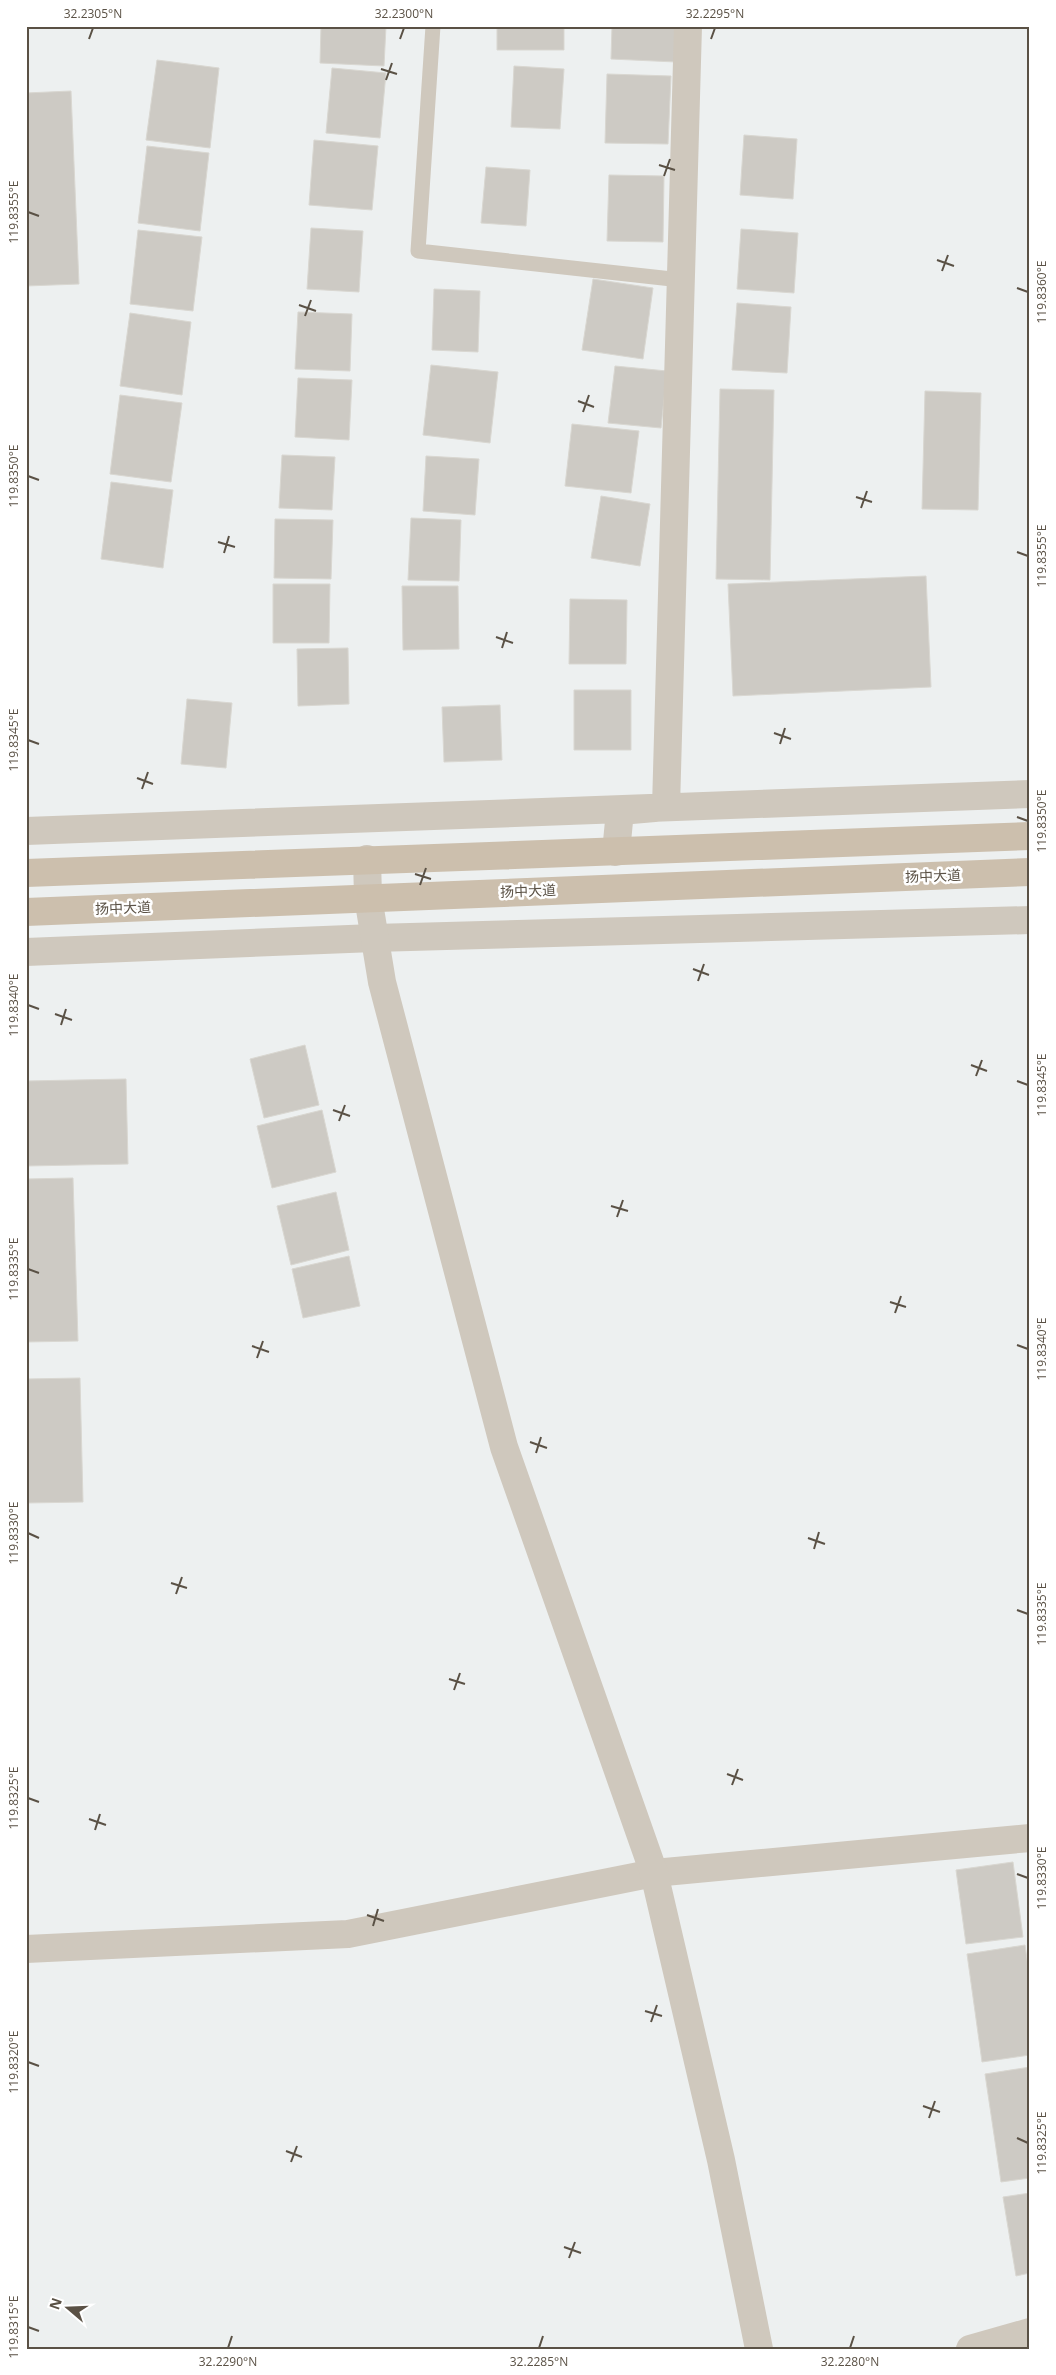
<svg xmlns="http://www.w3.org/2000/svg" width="1056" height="2375" viewBox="0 0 1056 2375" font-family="'Open Sans','Noto Sans SC',sans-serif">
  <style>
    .building { fill: #cdcac4; stroke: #d9d7d1 }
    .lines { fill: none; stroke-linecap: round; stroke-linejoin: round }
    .service { stroke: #cfc8bd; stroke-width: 15 }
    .minor { stroke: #cfc8bd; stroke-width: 28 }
    .tertiary { stroke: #cfc8bd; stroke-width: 28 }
    .primary { stroke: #ccbfad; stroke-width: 28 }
    .ticks { fill: none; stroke: #5a5145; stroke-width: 2 }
    .labels { text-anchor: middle; stroke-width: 5; stroke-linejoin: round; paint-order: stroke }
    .street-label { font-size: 14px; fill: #5a5145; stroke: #fff }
    .neatline { fill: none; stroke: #5a5145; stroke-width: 2 }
    .ticks-label { font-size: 12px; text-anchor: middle; fill: #5a5145 }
  </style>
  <rect width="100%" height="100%" fill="#edf0f0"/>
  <!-- building -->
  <path class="building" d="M321,26H386L384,66L320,63Z
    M497,26H564V50H497Z
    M612,26H678L676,62L611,59Z
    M157,60L219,68L210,148L146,140Z
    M514,66L564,69L560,129L511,127Z
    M332,68L386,73L380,138L326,133Z
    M607,74L671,76L668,144L605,143Z
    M71,91L79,284L26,286V93Z
    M744,135L797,139L793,199L740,195Z
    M314,140L378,146L372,210L309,205Z
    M147,146L209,153L200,231L138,223Z
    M486,167L530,170L526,226L481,223Z
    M609,175L664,176L663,242L607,241Z
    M311,228L363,231L359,292L307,289Z
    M741,229L798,233L794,293L737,289Z
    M138,230L202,237L193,311L130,304Z
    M593,279L653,288L643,359L582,350Z
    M434,289L480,291L478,352L432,350Z
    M737,303L791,307L787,373L732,370Z
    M298,312L352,314L350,371L295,369Z
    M130,313L191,322L182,395L120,386Z
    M431,365L498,372L490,443L423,435Z
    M615,366L667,371L661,428L608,423Z
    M298,378L352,380L349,440L295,437Z
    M720,389L774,390L770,580L716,579Z
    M925,391L981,393L978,510L922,509Z
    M120,395L182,403L171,482L110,474Z
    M572,424L639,431L631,493L565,486Z
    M282,455L335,457L332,510L279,508Z
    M426,456L479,459L475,515L423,511Z
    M111,482L173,490L163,568L101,559Z
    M601,496L650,504L640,566L591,558Z
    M411,518L461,520L459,581L408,580Z
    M275,519L333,520L331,579L274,578Z
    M926,576L931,687L733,696L728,584Z
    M273,584H330L329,643H273Z
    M402,586H458L459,649L403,650Z
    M570,599L627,600L626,664H569Z
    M348,648L349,704L298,706L297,649Z
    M574,690H631V750H574Z
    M187,699L232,703L226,768L181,764Z
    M500,705L502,760L444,762L442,707Z
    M305,1045L319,1105L264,1118L250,1059Z
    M126,1079L128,1164L26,1166V1081Z
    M322,1110L336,1172L272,1188L257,1126Z
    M73,1178L78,1341L26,1342V1179Z
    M336,1192L349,1250L291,1265L277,1206Z
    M349,1256L360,1306L303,1318L292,1269Z
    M80,1378L83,1502L26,1503V1379Z
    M1013,1862L1023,1937L966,1944L956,1870Z
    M1025,1945L1030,1980V2055L982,2062L967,1954Z
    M1030,2067V2178L1001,2182L985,2074Z
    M1030,2193V2273L1016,2276L1003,2197Z"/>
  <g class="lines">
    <!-- service -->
    <path class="service" d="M433,26L418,251L681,280"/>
    <!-- minor -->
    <path class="minor" d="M26,831L1030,794
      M616,852L620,811L666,807L688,26
      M26,952L374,938L1030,920
      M26,1949L348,1934L654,1873L1030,1838
      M970,2349L1030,2332"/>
    <!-- tertiary -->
    <path class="tertiary" d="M367,859L368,897L382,982L504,1447L654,1873L721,2160L759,2349"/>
    <!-- primary -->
    <path class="primary" d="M26,873L1030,836
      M26,912L1030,872"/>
  </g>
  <!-- ticks -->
  <path class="ticks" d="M89,39L93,28M400,39L404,28M711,39L715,28M381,69L397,74M386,80L392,63M659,165L675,170M664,176L670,159M28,212L39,216M937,260L954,266M942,271L948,255M1017,288L1028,292M299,305L316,311M305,316L311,300M578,401L594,407M583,412L589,395M28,476L39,480M856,497L872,502M861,508L867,491M218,542L235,547M1017,552L1028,556M224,553L229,536M496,637L513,643M502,648L507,632M774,733L791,739M28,740L39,744M780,744L785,728M137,778L153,784M142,789L148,772M1017,817L1028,821M415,874L431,879M420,885L426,868M693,969L709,975M698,981L704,964M28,1005L39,1009M55,1014L72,1020M61,1025L66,1009M971,1065L987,1071M976,1076L982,1060M1017,1081L1028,1085M333,1110L350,1116M339,1121L345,1105M611,1206L628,1211M617,1217L623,1200M28,1269L39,1273M890,1302L906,1307M895,1313L901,1296M1017,1345L1028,1349M252,1346L269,1352M257,1358L263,1341M530,1442L547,1448M536,1453L541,1437M28,1533L39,1538M808,1538L825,1544M814,1549L819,1532M171,1583L187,1588M176,1594L182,1577M1017,1610L1028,1614M449,1679L465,1684M454,1690L460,1673M727,1774L743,1780M732,1785L738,1769M28,1798L39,1802M89,1819L106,1825M95,1830L100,1814M1017,1874L1028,1878M367,1915L384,1921M373,1926L378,1909M645,2011L662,2016M651,2022L657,2005M28,2062L39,2066M923,2106L940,2112M929,2118L935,2101M1017,2138L1028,2143M286,2151L302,2157M291,2162L297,2146M564,2247L581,2253M569,2258L575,2242M28,2327L39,2331M228,2348L232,2336M539,2348L543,2336M850,2348L854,2336"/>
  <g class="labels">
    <!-- street labels -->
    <g class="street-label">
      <text transform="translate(933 876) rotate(-2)" y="5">扬中大道</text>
      <text transform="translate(528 891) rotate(-2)" y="5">扬中大道</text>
      <text transform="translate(123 908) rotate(-2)" y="5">扬中大道</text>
    </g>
  </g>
  <!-- border -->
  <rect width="1056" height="2375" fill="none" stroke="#ffffff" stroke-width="55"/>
  <!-- north arrow -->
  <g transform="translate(68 2308) rotate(289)" stroke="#ffffff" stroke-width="4" paint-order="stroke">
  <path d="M0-4L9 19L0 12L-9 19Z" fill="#5a5145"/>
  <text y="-8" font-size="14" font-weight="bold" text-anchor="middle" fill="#5a5145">N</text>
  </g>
  <rect x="28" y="28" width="1000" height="2320" class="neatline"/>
  <g class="ticks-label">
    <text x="93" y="18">32.2305°N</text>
    <text x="404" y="18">32.2300°N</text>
    <text x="715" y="18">32.2295°N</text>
    <text transform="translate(14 212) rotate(-90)" y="4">119.8355°E</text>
    <text transform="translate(1042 292) rotate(-90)" y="4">119.8360°E</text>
    <text transform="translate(14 476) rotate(-90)" y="4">119.8350°E</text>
    <text transform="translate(1042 556) rotate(-90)" y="4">119.8355°E</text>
    <text transform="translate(14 740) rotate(-90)" y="4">119.8345°E</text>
    <text transform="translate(1042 821) rotate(-90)" y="4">119.8350°E</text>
    <text transform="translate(14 1005) rotate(-90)" y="4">119.8340°E</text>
    <text transform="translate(1042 1085) rotate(-90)" y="4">119.8345°E</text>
    <text transform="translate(14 1269) rotate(-90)" y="4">119.8335°E</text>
    <text transform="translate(1042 1349) rotate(-90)" y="4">119.8340°E</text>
    <text transform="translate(14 1533) rotate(-90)" y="4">119.8330°E</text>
    <text transform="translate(1042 1614) rotate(-90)" y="4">119.8335°E</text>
    <text transform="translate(14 1798) rotate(-90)" y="4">119.8325°E</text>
    <text transform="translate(1042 1878) rotate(-90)" y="4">119.8330°E</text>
    <text transform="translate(14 2062) rotate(-90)" y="4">119.8320°E</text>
    <text transform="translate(1042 2143) rotate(-90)" y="4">119.8325°E</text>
    <text transform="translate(14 2327) rotate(-90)" y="4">119.8315°E</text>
    <text x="228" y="2366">32.2290°N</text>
    <text x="539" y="2366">32.2285°N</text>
    <text x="850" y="2366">32.2280°N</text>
  </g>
</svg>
